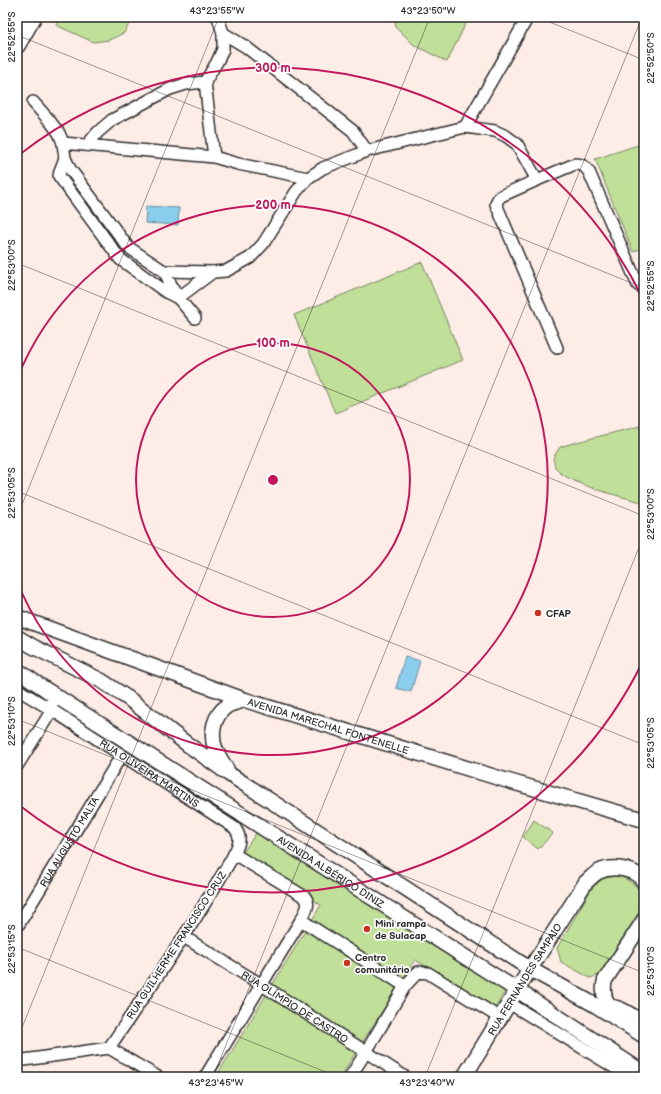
<svg xmlns="http://www.w3.org/2000/svg" width="661" height="1094" viewBox="0 0 661 1094" font-family="'Balsamiq Sans',sans-serif">
  <style>
    .green { fill: #c0df98; stroke: #768562 }
    .water { fill: #8bcdec; stroke: #658c9f }
    .lines { fill: none; stroke-linecap: round; stroke-linejoin: round }
    .minor-casing { stroke: #2b2b2b; stroke-width: 14 }
    .major-casing { stroke: #2b2b2b; stroke-width: 17 }
    .highway-casing { stroke: #2b2b2b; stroke-width: 19 }
    .minor { stroke: #fff; stroke-width: 11 }
    .major { stroke: #fff; stroke-width: 14 }
    .highway { stroke: #fff; stroke-width: 16 }
    .ticks { fill: none; stroke: #2b2b2b; stroke-width: 1; stroke-opacity: 0.45 }
    .ring { fill: none; stroke: #c2185b; stroke-width: 2 }
    .poi-dot { fill: #c8321e; stroke: #fff; stroke-width: 1.5 }
    .labels { text-anchor: middle; stroke-width: 3.5; stroke-linejoin: round; paint-order: stroke }
    .poi-label { font-size: 10px; font-weight: bold; fill: #2b2b2b; stroke: #fff; text-anchor: start }
    .street-label { font-size: 10px; fill: #2b2b2b; stroke: #fff }
    .centre { fill: #c2185b; stroke: #fff; stroke-width: 2 }
    .ring-label { font-size: 12px; text-anchor: middle; font-weight: bold; fill: #c2185b; stroke: #fff; stroke-width: 3.5; stroke-linejoin: round; paint-order: stroke }
    .neatline { fill: none; stroke: #2b2b2b; stroke-width: 1.5 }
    .ticks-label { font-size: 10px; text-anchor: middle; fill: #2b2b2b }
  </style>
  <rect width="100%" height="100%" fill="#feede7"/>
  <filter id="ink" filterUnits="userSpaceOnUse"><feTurbulence type="fractalNoise" baseFrequency=".025" numOctaves="2"/><feDisplacementMap in="SourceGraphic" scale="8" xChannelSelector="R" yChannelSelector="G"/><feConvolveMatrix kernelMatrix="1 2 1 2 8 2 1 2 1" color-interpolation-filters="sRGB"/></filter>
  <g filter="url(#ink)">
    <!-- green -->
    <path class="green" d="M59,17H133L124,33L109,40L93,42L56,25Z
      M396,17H469L447,62L414,45L395,26Z
      M644,143V247L633,252L595,159Z
      M422,262L463,360L335,413L294,315Z
      M644,425V492L641,502C623,497 563,483 555,467C554,465 554,461 553,458L560,447L573,443Z
      M534,820L553,833L538,849L523,837Z
      M256,833L506,989L495,1009L415,960L340,1077H216L321,905L242,854Z
      M619,876C640,885 644,892 638,914L602,974L590,978L561,962L557,948L592,888C602,878 606,877 619,876Z"/>
    <!-- water -->
    <path class="water" d="M146,206L179,208L178,225L145,223Z
      M405,656L420,661L411,692L396,688Z"/>
    <g class="lines">
      <defs>
        <g id="minor">
          <path d="M223,33L246,47L353,131L367,151"/>
          <path d="M33,102L49,120L59,133L63,143L65,158L70,169L128,247L164,271L178,298L195,318"/>
          <path d="M465,127L528,17"/>
          <path d="M63,143L214,157L238,164L308,178"/>
          <path d="M87,145L98,132L112,120L170,89L186,84L205,82"/>
          <path d="M214,157L205,82L217,62L223,49V33L218,17"/>
          <path d="M65,158L60,171L59,176L120,259L166,292L178,298"/>
          <path d="M537,180L501,196L498,199L496,204L557,348"/>
          <path d="M164,271L213,272L226,271L250,258L263,244L296,192L308,178L323,168L367,151L465,127L495,131L506,136L517,144L537,180L575,164C582,164 585,166 589,172L638,285L644,289"/>
          <path d="M178,298L213,272"/>
          <path id="s1" d="M17,689L52,710L235,828C237,832 240,835 239,840C239,849 224,871 219,880C185,938 146,993 109,1048"/>
          <path d="M17,766L52,710L51,703"/>
          <path d="M301,920L405,986"/>
          <path id="s2" d="M17,927L121,756"/>
          <path id="s3" d="M184,937L262,985L405,1077"/>
          <path d="M509,1003L630,1077"/>
          <path d="M601,1005C618,1003 631,1013 644,1022"/>
          <path d="M109,1048L158,1077"/>
          <path d="M17,1061L109,1048"/>
          <path d="M205,1077L301,920C305,912 311,905 305,897L234,854"/>
          <path d="M350,1077L366,1052L405,986L418,972L428,973L500,1018"/>
        </g>
        <g id="major">
          <path id="s4" d="M17,617L245,700L505,780L644,820"/>
          <path d="M17,637L32,646L102,681L129,699L187,744L229,774L530,969L595,1005L644,1036"/>
          <path id="s5" d="M17,670L48,691L517,990L644,1073"/>
          <path d="M227,770C223,763 218,756 215,748C210,733 214,715 227,706C232,703 239,702 245,700"/>
          <path d="M614,1017C607,1005 601,993 605,980L644,920"/>
          <path id="s6" d="M464,1077L530,969L586,882C590,879 594,874 598,872C612,865 636,868 644,882"/>
        </g>
        <path id="highway" d="M17,45L33,17"/>
      </defs>
      <!-- minor casing -->
      <use href="#minor" class="minor-casing"/>
      <!-- major casing -->
      <use href="#major" class="major-casing"/>
      <!-- highway casing -->
      <use href="#highway" class="highway-casing"/>
      <!-- minor -->
      <use href="#minor" class="minor"/>
      <!-- major -->
      <use href="#major" class="major"/>
      <!-- highway -->
      <use href="#highway" class="highway"/>
    </g>
  </g>
  <!-- ticks -->
  <path class="ticks" d="M537,17L644,60M17,35L644,288M17,263L644,516M17,491L644,745M17,517L219,17M17,719L644,973M17,947L338,1077M17,1040L430,17M213,1077L642,17M425,1077L644,535M636,1077L644,1058"/>
  <!-- distance rings -->
  <g class="ring">
    <circle cx="273" cy="480" r="137"/>
    <path d="M17 379A275 275 0 1 1 17 581"/>
    <path d="M643 661A412 412 0 0 1 19 805M19 155A412 412 0 0 1 643 299"/>
  </g>
  <!-- markers -->
  <g class="poi-dot">
    <circle cx="538" cy="613" r="4"/>
    <circle cx="367" cy="929" r="4"/>
    <circle cx="347" cy="963" r="4"/>
  </g>
  <g class="labels">
    <!-- poi labels -->
    <g class="poi-label">
      <text x="546" y="617">CFAP</text>
      <text x="375" y="927">Mini rampa<tspan x="375" dy="12">de Sulacap</tspan></text>
      <text x="355" y="961">Centro<tspan x="355" dy="12">comunitário</tspan></text>
    </g>
    <!-- street labels -->
    <g class="street-label">
      <text dy="4" stroke="none"><textPath href="#s4" startOffset="330">AVENIDA MARECHAL FONTENELLE</textPath></text>
      <text dy="4" stroke="none"><textPath href="#s1" startOffset="157">RUA OLIVEIRA MARTINS</textPath></text>
      <text dy="4" stroke="none"><textPath href="#s2" startOffset="100">RUA AUGUSTO MALTA</textPath></text>
      <text dy="4" stroke="none"><textPath href="#s5" startOffset="373">AVENIDA ALBÉRICO DINIZ</textPath></text>
      <text transform="translate(176 945) rotate(-57)" y="4">RUA GUILHERME FRANCISCO CRUZ</text>
      <text dy="4" stroke="none"><textPath href="#s6" startOffset="115">RUA FERNANDES SAMPAIO</textPath></text>
      <text dy="4" stroke="none"><textPath href="#s3" startOffset="131">RUA OLÍMPIO DE CASTRO</textPath></text>
    </g>
  </g>
  <circle cx="273" cy="480" r="6" class="centre"/>
  <g class="ring-label">
    <text x="273" y="72">300 m</text>
    <text x="273" y="209">200 m</text>
    <text x="273" y="347">100 m</text>
  </g>
  <!-- margin -->
  <rect width="661" height="1094" fill="none" stroke="#fff" stroke-width="44"/>
  <rect x="22" y="22" width="617" height="1050" class="neatline"/>
  <g class="ticks-label">
    <text x="217" y="14">43°23'55"W</text>
    <text x="428" y="14">43°23'50"W</text>
    <text transform="translate(11 37) rotate(-90)" y="4">22°52'55"S</text>
    <text transform="translate(650 58) rotate(-90)" y="4">22°52'50"S</text>
    <text transform="translate(11 265) rotate(-90)" y="4">22°53'00"S</text>
    <text transform="translate(650 286) rotate(-90)" y="4">22°52'55"S</text>
    <text transform="translate(11 493) rotate(-90)" y="4">22°53'05"S</text>
    <text transform="translate(650 514) rotate(-90)" y="4">22°53'00"S</text>
    <text transform="translate(11 721) rotate(-90)" y="4">22°53'10"S</text>
    <text transform="translate(650 743) rotate(-90)" y="4">22°53'05"S</text>
    <text transform="translate(11 949) rotate(-90)" y="4">22°53'15"S</text>
    <text transform="translate(650 971) rotate(-90)" y="4">22°53'10"S</text>
    <text x="216" y="1086">43°23'45"W</text>
    <text x="427" y="1086">43°23'40"W</text>
  </g>
</svg>
